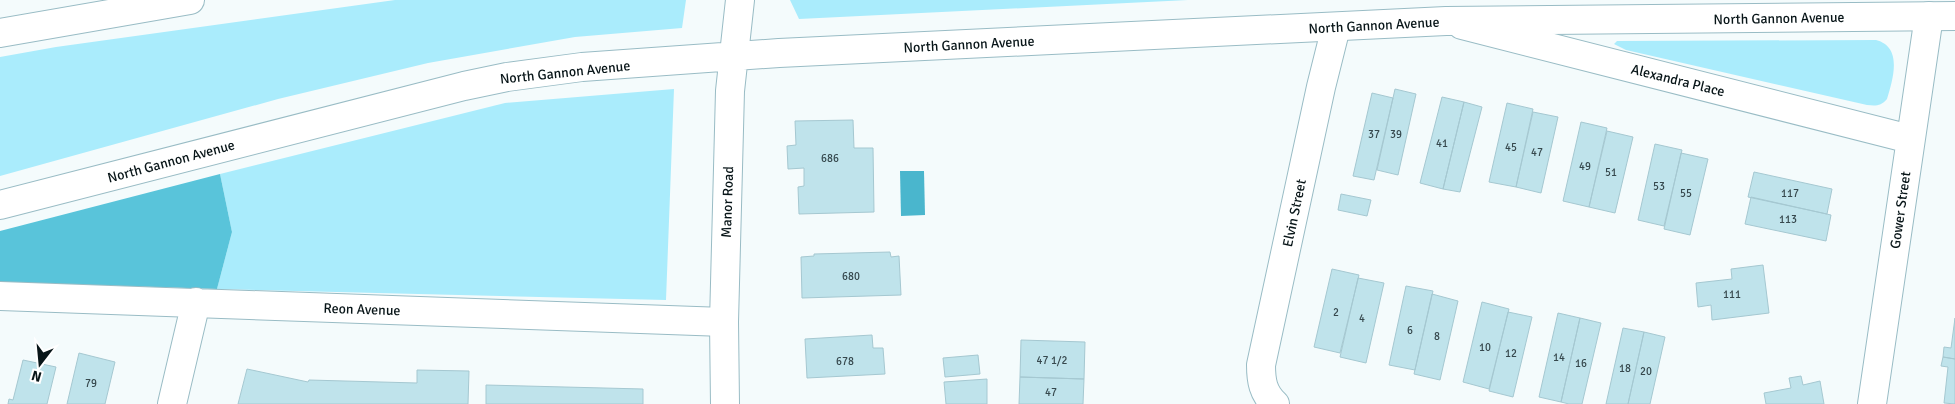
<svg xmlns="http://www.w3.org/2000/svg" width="1955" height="404" viewBox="0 0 1955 404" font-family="Signika,sans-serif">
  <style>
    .green { fill: #aaecfc }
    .forest { fill: #59c4da }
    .water { fill: #4ab6cd }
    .building { fill: #bfe3eb; stroke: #a5c8d1 }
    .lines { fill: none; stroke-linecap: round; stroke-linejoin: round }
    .street-casing { stroke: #99bcc5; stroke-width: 30 }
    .secondary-casing { stroke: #99bcc5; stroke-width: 30 }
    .highway-casing { stroke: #99bcc5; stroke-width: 30 }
    .street { stroke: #fff; stroke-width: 28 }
    .secondary { stroke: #fff; stroke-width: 28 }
    .highway { stroke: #fff; stroke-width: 28 }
    .labels { text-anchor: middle; stroke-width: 4; stroke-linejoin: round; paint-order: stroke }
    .number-label { font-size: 11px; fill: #36484d }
    .street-label { font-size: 14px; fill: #081518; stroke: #fff }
  </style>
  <rect width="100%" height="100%" fill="#f4fbfc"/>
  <!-- green -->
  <path class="green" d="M395,0H686L682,28L575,37L428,63L278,99L0,176V57L56,47Z
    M790,0H1188L799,19Z
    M1876,40C1903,47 1893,79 1887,99C1881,106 1876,106 1867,105L1626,50L1614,44L1617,41Z
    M674,89L666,300L217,289L232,232L220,174L505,103Z"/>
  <!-- forest -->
  <path class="forest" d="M220,174L232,232L217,289L0,282V231Z"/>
  <!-- water -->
  <path class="water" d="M900,171H924L925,215L901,216Z"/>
  <!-- building -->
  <path class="building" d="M1395,89L1416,94L1398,175L1377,170Z
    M1372,93L1393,98L1374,180L1353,176Z
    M1442,97L1464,102L1443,189L1420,183Z
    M1464,102L1482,107L1460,192L1443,189Z
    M1507,103L1533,109L1516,187L1489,182Z
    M1533,112L1558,117L1541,193L1516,187Z
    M853,120L854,148H873L874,212L799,214L798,187L804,186V168L788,169L787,146L796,145L795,121Z
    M1581,122L1607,128L1589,207L1563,201Z
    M1607,131L1633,137L1615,213L1589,207Z
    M1655,144L1682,150L1664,226L1638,220Z
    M1681,153L1708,159L1690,235L1664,229Z
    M1754,172L1832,189L1827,214L1748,197Z
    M1341,194L1371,200L1367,216L1338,210Z
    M1751,197L1831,215L1826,241L1745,224Z
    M890,252L891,257L899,256L901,295L802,298L801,257L814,256V254Z
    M1763,265L1769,313L1712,320L1711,305L1698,307L1696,283L1732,279L1731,269Z
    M1332,269L1359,275L1340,353L1314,347Z
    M1358,278L1384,283L1366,363L1340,357Z
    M1406,286L1433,291L1415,370L1389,365Z
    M1432,294L1458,301L1440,380L1414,374Z
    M1482,302L1509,309L1489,389L1463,382Z
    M1508,312L1532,317L1513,397L1489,391Z
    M1558,313L1580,318L1561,402L1539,397Z
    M1580,318L1601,323L1582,404H1569L1561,402Z
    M1955,318V359L1943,357L1944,347L1951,348Z
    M1623,328L1644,332L1628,404H1606Z
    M1644,332L1665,337L1650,404H1628Z
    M872,335L873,348H883L885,374L807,378L805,339Z
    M1021,340L1085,342L1084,379L1020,377Z
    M79,353L115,362L105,404H67Z
    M978,355L980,374L945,377L943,358Z
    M1943,357L1955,359V404L1944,403L1948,367L1941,366Z
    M23,360L56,367L47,404H8L9,399L13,400Z
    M247,369L308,382L309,380L417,383V370L469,371L468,404H238Z
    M1801,376L1803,385L1820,381L1824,404H1766L1764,393L1791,388L1789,378Z
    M1020,377L1084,379L1083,404H1019Z
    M987,379V404H946L944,382Z
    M486,385L643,389V404H486Z"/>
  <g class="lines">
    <defs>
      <path id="street" d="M1462,25L1910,139
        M0,296L724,322
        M172,404L196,302
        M1275,404C1263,393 1261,381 1261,365L1321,87L1336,27
        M1872,404L1929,16"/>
      <path id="secondary" d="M0,205L464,86L507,77L582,67L779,53L1446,21L1955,16
        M725,404L724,322L730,91L740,0"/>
      <path id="highway" d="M0,33L190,0"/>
    </defs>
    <!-- street casing -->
    <use href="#street" class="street-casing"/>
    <!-- secondary casing -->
    <use href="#secondary" class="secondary-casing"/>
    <!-- highway casing -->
    <use href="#highway" class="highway-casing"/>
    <!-- street -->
    <use href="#street" class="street"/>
    <!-- secondary -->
    <use href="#secondary" class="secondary"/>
    <!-- highway -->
    <use href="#highway" class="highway"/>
  </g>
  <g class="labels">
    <!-- number labels -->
    <g class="number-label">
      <text x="1374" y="138">37</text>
      <text x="1396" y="138">39</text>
      <text x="1442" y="147">41</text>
      <text x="1511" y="151">45</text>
      <text x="1537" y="156">47</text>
      <text x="830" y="162">686</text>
      <text x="1585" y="170">49</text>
      <text x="1611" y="176">51</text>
      <text x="1659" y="190">53</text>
      <text x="1686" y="197">55</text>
      <text x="1790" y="197">117</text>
      <text x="1788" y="223">113</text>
      <text x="851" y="280">680</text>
      <text x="1732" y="298">111</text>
      <text x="1336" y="316">2</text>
      <text x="1362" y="322">4</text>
      <text x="1410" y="334">6</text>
      <text x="1437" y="340">8</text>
      <text x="1485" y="351">10</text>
      <text x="1511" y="357">12</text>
      <text x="1559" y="361">14</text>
      <text x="1052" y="364">47 1/2</text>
      <text x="845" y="365">678</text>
      <text x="1581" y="367">16</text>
      <text x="1625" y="372">18</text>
      <text x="1646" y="375">20</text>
      <text x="91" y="387">79</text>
      <text x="1051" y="396">47</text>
    </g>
    <!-- street labels -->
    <g class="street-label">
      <text transform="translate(1779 18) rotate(-1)" y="5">North Gannon Avenue</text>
      <text transform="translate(1374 25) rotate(-3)" y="5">North Gannon Avenue</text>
      <text transform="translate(969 44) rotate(-3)" y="5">North Gannon Avenue</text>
      <text transform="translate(565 72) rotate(-6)" y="5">North Gannon Avenue</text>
      <text transform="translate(1678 80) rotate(14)" y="5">Alexandra Place</text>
      <text transform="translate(171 161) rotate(-15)" y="5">North Gannon Avenue</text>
      <text transform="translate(727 202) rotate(-88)" y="5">Manor Road</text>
      <text transform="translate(1900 210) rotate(-82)" y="5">Gower Street</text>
      <text transform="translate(1294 213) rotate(-78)" y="5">Elvin Street</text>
      <text transform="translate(362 309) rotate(2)" y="5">Reon Avenue</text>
    </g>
  </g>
  <!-- north arrow -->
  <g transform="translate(40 364) rotate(196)" stroke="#ffffff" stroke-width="4" paint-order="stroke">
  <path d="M0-4L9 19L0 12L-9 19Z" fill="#081518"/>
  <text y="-8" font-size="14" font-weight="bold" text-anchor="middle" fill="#081518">N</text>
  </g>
</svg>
